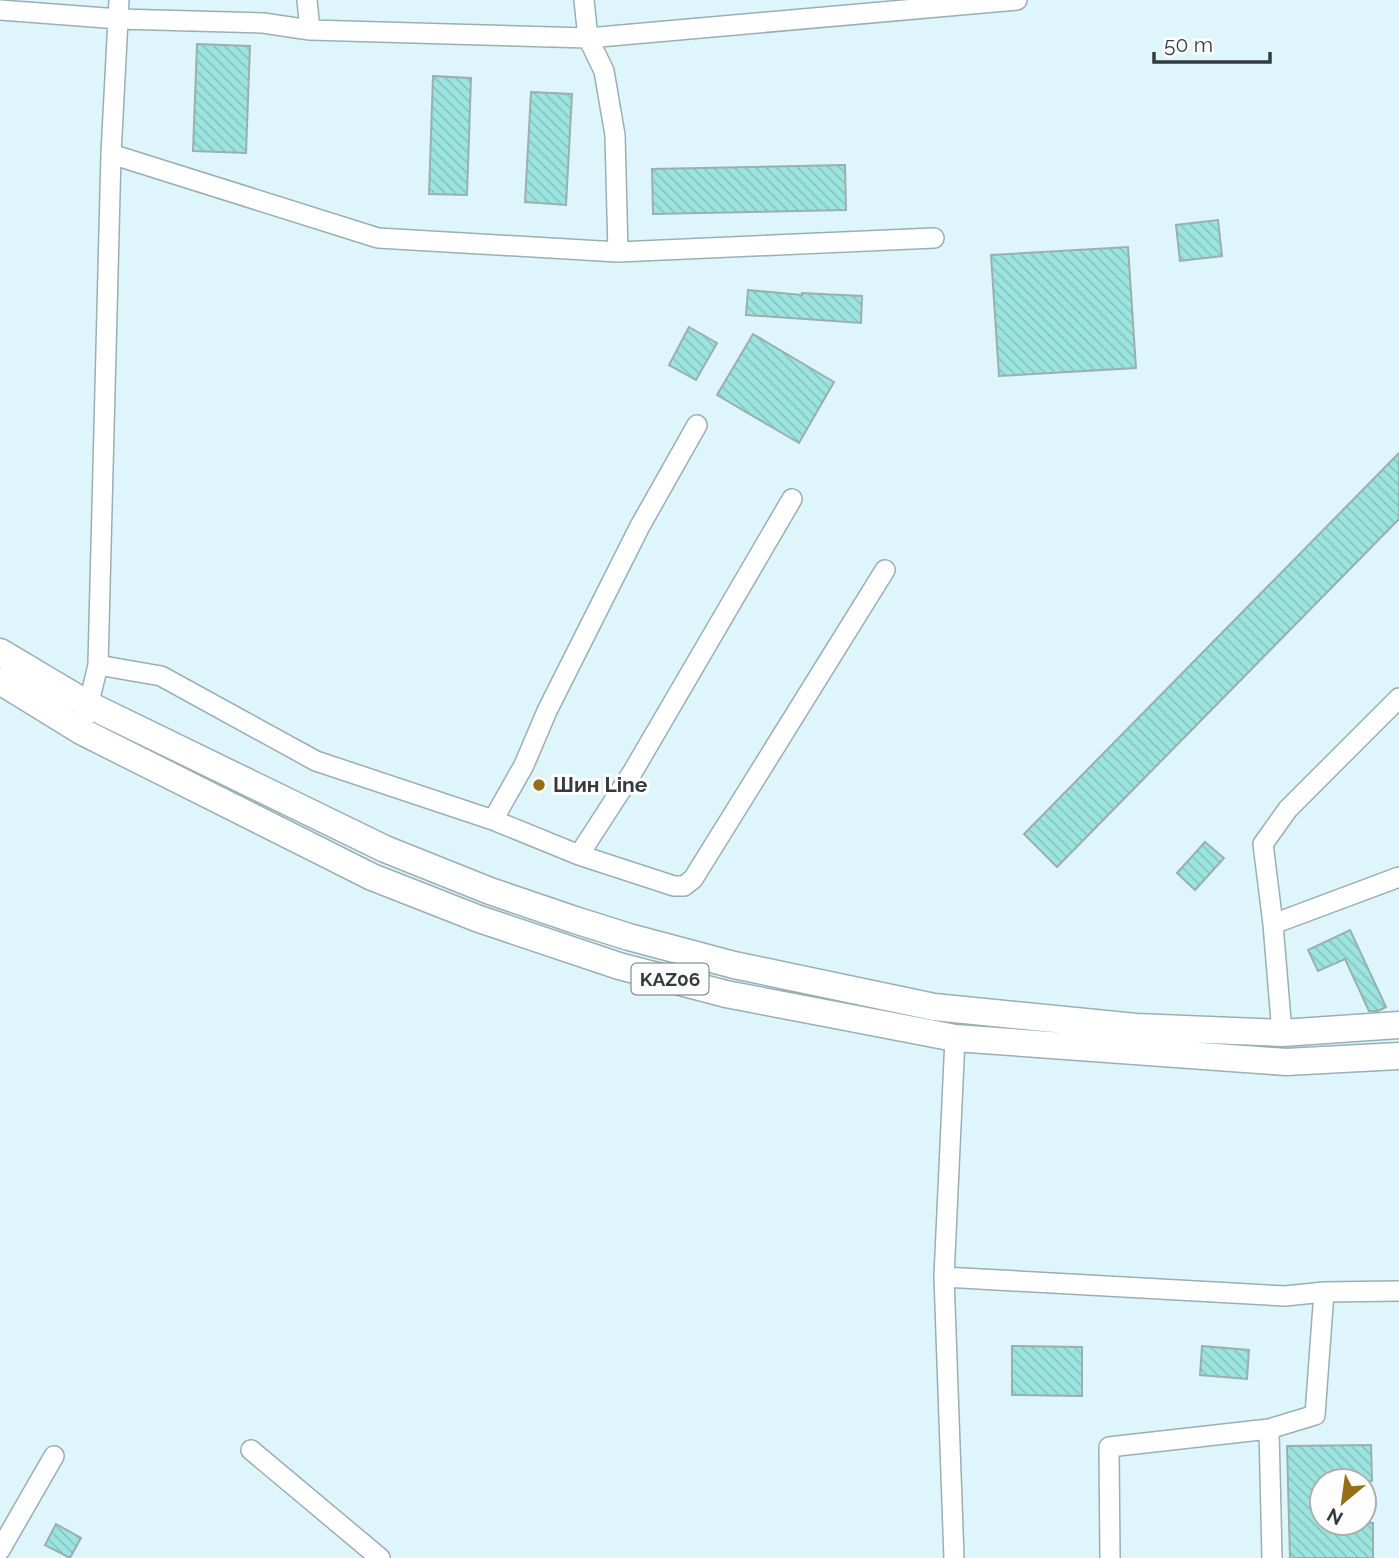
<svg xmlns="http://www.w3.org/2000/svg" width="1399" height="1558" viewBox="0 0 1399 1558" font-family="Raleway,sans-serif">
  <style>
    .building { fill: url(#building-back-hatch); stroke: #9ab0ae; stroke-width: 2 }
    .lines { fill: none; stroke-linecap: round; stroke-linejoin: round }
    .minor-casing { stroke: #9aaeb5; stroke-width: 22 }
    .highway-casing { stroke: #9aaeb5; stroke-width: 29 }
    .minor { stroke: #fff; stroke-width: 19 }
    .highway { stroke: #fff; stroke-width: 26 }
    .poi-dot { fill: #966d19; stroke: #fefefe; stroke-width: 2.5 }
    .labels { text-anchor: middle; stroke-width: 6; stroke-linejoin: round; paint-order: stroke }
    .shield { fill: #fefefe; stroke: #707678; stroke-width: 2 }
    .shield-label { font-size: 19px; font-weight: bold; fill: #333b3e }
    .poi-label { font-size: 21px; font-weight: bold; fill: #333b3e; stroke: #fefefe; text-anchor: start }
  </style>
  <defs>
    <pattern id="building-back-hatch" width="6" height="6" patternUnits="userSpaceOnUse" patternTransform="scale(1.75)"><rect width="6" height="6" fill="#9ce4df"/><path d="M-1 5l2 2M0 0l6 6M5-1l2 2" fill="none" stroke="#87c4c0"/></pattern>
  </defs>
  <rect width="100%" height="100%" fill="#dff5fc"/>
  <!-- building -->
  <path class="building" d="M197,44L250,46L246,153L193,151Z
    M433,76L471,78L467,195L429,194Z
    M531,92L572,94L566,205L525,202Z
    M845,165L846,210L653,214L652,169Z
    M1218,220L1222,256L1180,261L1176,225Z
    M1128,247L1136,368L999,376L991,255Z
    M748,290L802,295V293L862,296L861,323L746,315Z
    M689,327L717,343L696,380L669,365Z
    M753,334L834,382L799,443L717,395Z
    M1399,453V519L1057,867L1024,834Z
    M1205,842L1224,858L1195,890L1177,873Z
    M1350,930L1386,1007L1378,1011H1369L1345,959L1318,971L1308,950Z
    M1012,1346L1082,1347V1396L1012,1395Z
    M1202,1346L1249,1350L1247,1379L1200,1375Z
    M1371,1445L1372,1481H1322V1523H1373V1558H1290L1287,1446Z
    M56,1524L81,1538L70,1558L45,1545Z"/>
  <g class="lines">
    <defs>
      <path id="minor" d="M307,0L310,30
        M584,0L588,38L604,71L615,135L618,252
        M0,10L119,19L263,23L310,30L588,38L1017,0
        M111,154L378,238L618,252L934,238
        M98,665L161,676L316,761L493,820L579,855L674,886H684L693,879L885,570
        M86,715L98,665L111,154L119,0
        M493,820L524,765L547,711L640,526L697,425
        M579,855L632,773L792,499
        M1273,924L1399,877
        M1282,1033L1273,924L1263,844L1288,809L1399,698
        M944,1277L1285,1296L1324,1292L1399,1291
        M251,1450L380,1558
        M0,1550L54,1456
        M954,1558L944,1277L955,1038
        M1110,1558L1109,1447L1269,1429
        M1272,1558L1269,1429L1315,1415L1324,1292"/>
      <path id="highway" d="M0,652L89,705L385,849L490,891L575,920L629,937L734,965L934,1007L1136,1027L1282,1033L1399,1025
        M0,681L81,731L372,877L479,919L619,966L726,994L955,1038L1286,1062L1399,1056"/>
    </defs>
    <!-- minor casing -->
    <use href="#minor" class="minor-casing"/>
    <!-- highway casing -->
    <use href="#highway" class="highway-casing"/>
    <!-- minor -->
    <use href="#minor" class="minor"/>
    <!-- highway -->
    <use href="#highway" class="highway"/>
  </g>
  <!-- markers -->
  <circle class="poi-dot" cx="539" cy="785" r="7"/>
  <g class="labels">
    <!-- shield labels -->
    <rect class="shield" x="631.5" y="963.5" width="77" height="31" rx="5"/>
    <g class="shield-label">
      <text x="670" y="986">KАZ06</text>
    </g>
    <!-- poi labels -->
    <g class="poi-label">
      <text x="553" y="792">Шин Line</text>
    </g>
  </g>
  <!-- north arrow -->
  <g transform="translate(1343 1502) rotate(209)"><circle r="33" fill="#fefefe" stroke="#adb0b1" stroke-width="2"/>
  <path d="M0-5L12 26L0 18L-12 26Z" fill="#966d19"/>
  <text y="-10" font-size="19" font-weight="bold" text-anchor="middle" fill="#333b3e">N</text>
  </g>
  <!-- scale -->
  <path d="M1154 52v10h116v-10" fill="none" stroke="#333b3e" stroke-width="3.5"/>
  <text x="1164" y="52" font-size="21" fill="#333b3e" stroke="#fefefe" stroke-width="5" paint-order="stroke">50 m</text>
</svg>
